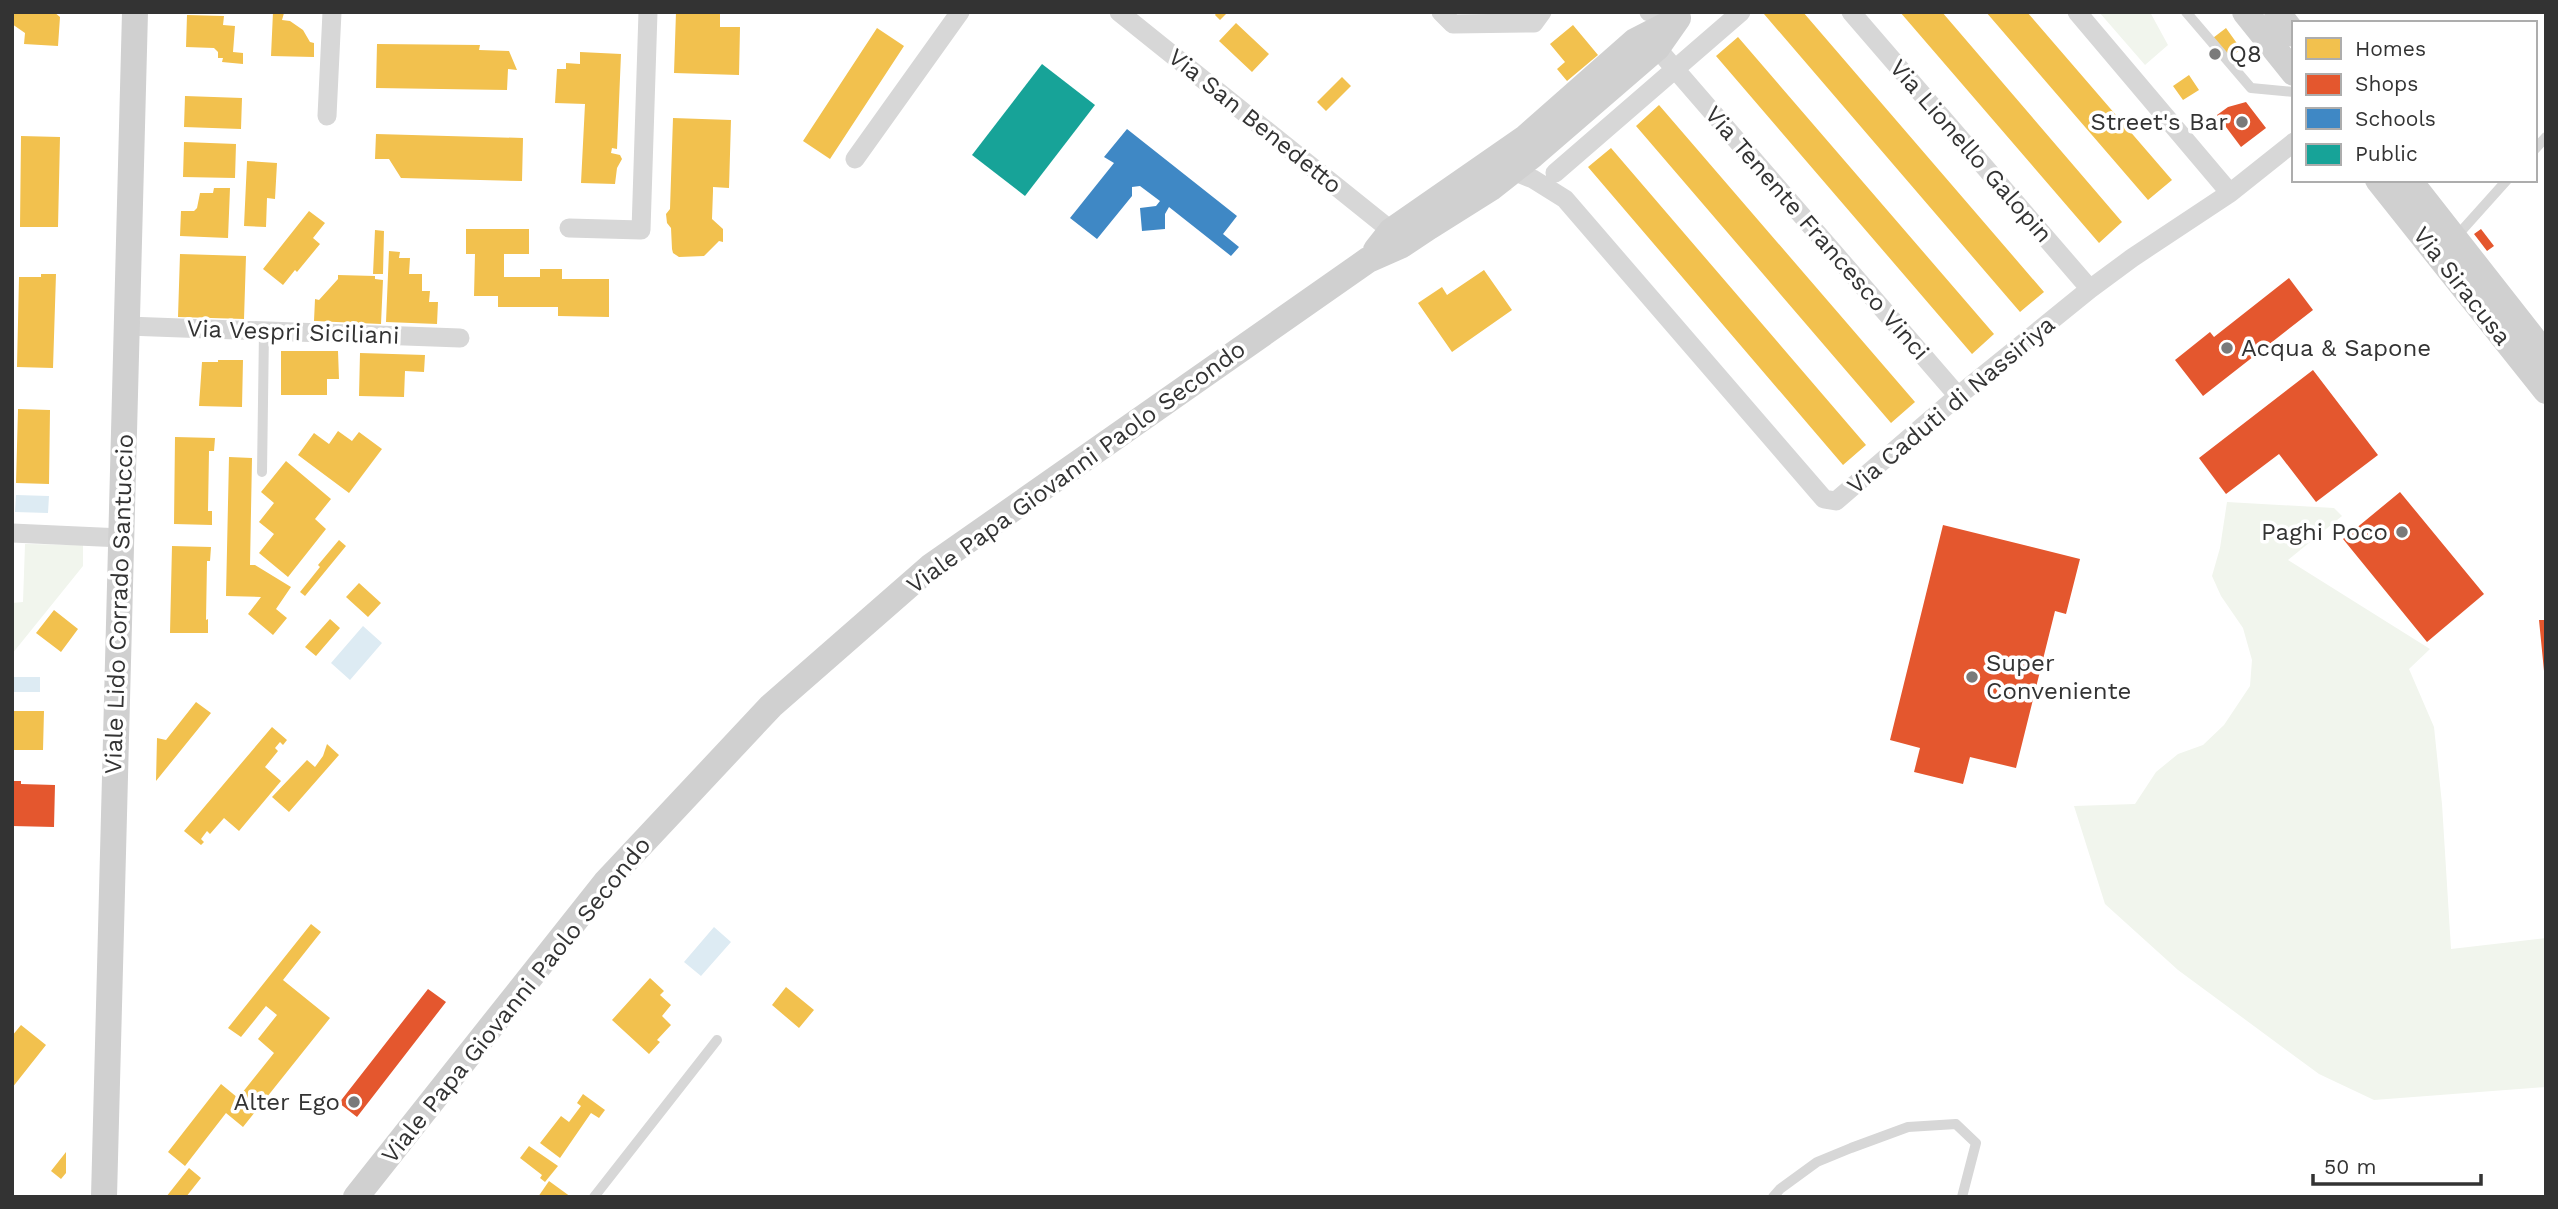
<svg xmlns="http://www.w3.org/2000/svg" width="2558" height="1209" viewBox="0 0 2558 1209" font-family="'Work Sans',sans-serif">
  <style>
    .green { fill: #f1f5ed }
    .water { fill: #ddebf3 }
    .homes { fill: #f2c14e }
    .shops { fill: #e4572e }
    .schools { fill: #3f88c5 }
    .public { fill: #17a398 }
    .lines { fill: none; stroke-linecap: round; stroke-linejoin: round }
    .lane { stroke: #d7d7d7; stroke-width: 10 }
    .street { stroke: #d7d7d7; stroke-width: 19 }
    .secondary { stroke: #d0d0d0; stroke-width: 26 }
    .poi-dot { fill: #7a7a7a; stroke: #fff; stroke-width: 2.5 }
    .labels { text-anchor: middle; stroke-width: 7; stroke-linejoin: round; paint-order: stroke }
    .poi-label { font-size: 24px; fill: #333; stroke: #fff; text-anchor: start }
    .street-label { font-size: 24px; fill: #333; stroke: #fff }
  </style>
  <rect width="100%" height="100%" fill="#fff"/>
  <!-- green -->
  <path class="green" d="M2099,12H2150L2168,45L2145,65Z
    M2227,502L2334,508L2342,516L2288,560L2430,649L2409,669L2434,727L2442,804L2451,949L2546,938V1087L2374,1100L2319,1074L2178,970L2105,904L2074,806L2135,804L2156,772L2178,754L2203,745L2224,725L2250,686L2252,660L2243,628L2221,596L2212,576L2220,548Z
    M25,544L83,545V566L12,654V603L23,602Z"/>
  <!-- water -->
  <path class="water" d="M16,495L49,496L48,513L15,512Z
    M363,626L382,643L350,680L331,663Z
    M12,677H40V692H12Z
    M714,927L731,942L701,976L684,962Z"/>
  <!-- homes -->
  <path class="homes" d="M12,12H54L60,17L58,46L24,44L25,33L12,24Z
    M273,12L284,13L282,20L290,21L303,30L310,42L314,43V57L271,56Z
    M676,12H720V27H740L739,75L674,73Z
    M1217,12H1228L1220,20L1215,15Z
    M1766,12H1803L2044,292L2020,312L1764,14Z
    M1900,12H1942L2122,222L2099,243Z
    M1986,12H2027L2172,180L2148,200Z
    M187,15L224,16L223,25L235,26L233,52L243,53V64L222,62L223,58H218V52L214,48L186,47Z
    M1236,23L1269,54L1252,72L1219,41Z
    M1573,25L1598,55L1567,81L1557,69L1565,62L1550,44Z
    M877,28L904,46L830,159L803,141Z
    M2226,28L2241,49L2224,62L2209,41Z
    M1738,37L1994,334L1972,354L1716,56Z
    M377,44L480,45L479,50L509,51L517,70L508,69L507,90L376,88Z
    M580,52L621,54L617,149L612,148L611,153L620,155L622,159L617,168L615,184L581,183L585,104L555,103L557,69H566V63L580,64Z
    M2189,75L2199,90L2183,100L2173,86Z
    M1342,77L1351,86L1326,111L1317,102Z
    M185,96L242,98L241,129L184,127Z
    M1659,105L1915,402L1891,423L1636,126Z
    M673,118L731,120L729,188L713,187V191L712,219L723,229V242L719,241L704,256L679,257L673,253L672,249L671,228L667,223L666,214L670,209Z
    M376,134L523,138L522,181L401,178L389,159H375Z
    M21,136L60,137L58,227H20Z
    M184,142L236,144L235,178L183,177Z
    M1611,148L1866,445L1843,465L1588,167Z
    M247,161L277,163L275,199L267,198L266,227L244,226Z
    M214,188H230L228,238L180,236L181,211H194L197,208L200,193H213Z
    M309,211L325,223L313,238L320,244L297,272L295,270L283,285L263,269Z
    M466,229H529V254H504V277H540V269H562V279H609V317L558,316V307H498V296H474L475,254H466Z
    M375,230L384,231L383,274H373Z
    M389,251L400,252L399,258H410L409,274H422V291H430L429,302H438L437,324L386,322Z
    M180,254L246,256L244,319L178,317Z
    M1484,270L1512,310L1452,352L1418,303L1442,287L1447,295Z
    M41,274H56L53,368L17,367L19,277H41Z
    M338,275L375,276V279L383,280L381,324L314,321L315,299L319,300L338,279Z
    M281,351H338L339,379H327V395H281Z
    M360,353L425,355L424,372L405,371L404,397L359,396Z
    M218,360H243L242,407L199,406L202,362H218Z
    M18,409L50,410L49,484L16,483Z
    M338,431L352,441L359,432L382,449L349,493L298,455L314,433L329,444Z
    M175,437L215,438L214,451H209L208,511H212V525L174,524Z
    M229,457L252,458L250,565H255L291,587L276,609L287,618L273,635L248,614L261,597L226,596Z
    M286,461L331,499L315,519L326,529L288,577L259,553L274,534L259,522L274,503L261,492Z
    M339,540L346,546L305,596L300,592L320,567L318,565Z
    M172,546L211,547L210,561H207L206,620L208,619V633H170Z
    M359,583L381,603L368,617L346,597Z
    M54,610L78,629L61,652L36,633Z
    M330,619L340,628L316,656L305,647Z
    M196,702L211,713L156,781L157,738L166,740Z
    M12,711H44L43,750H12Z
    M272,727L287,740L283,745L280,742L275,748L278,751L265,767L281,781L239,831L224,818L210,834L207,831L201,839L204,842L201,845L184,831Z
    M327,744L339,755L289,812L272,797L307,760L315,767L323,756Z
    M311,924L321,932L283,980L330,1018L243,1127L226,1113L185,1166L168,1152L221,1084L238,1098L274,1053L258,1039L277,1015L266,1006L241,1037L228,1028Z
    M650,978L664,991L660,995L671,1005L662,1016L671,1025L657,1040L660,1042L649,1054L612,1020Z
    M786,987L814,1010L799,1028L772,1005Z
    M21,1025L46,1045L12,1088V1036Z
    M583,1094L605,1110L599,1118L591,1113L560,1158L540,1143L561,1116L569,1122L581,1106L577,1103Z
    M529,1146L558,1166L545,1182L540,1178L542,1175L520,1158Z
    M66,1152V1173L61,1179L51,1171Z
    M189,1168L201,1178L186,1197H166Z
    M549,1181L571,1197H538Z"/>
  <!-- shops -->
  <path class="shops" d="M2246,102L2266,128L2241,147L2217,115L2228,107Z
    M2481,229L2494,246L2487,251L2474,234Z
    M2289,278L2313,310L2203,396L2175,360L2210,332L2214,337Z
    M2313,370L2378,455L2316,502L2279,454L2226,494L2199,458Z
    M2400,492L2484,594L2427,642L2343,539Z
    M1943,525L2080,559L2066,614L2055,611L2016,768L1970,757L1963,784L1914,772L1920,748L1890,740Z
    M2539,620H2546V671H2544Z
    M12,781H21V784L55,785L54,827L12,826Z
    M428,989L446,1002L357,1117L339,1103Z"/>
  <!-- schools -->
  <path class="schools" d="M1127,129L1237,216L1223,234L1239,247L1231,256L1169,207L1165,214V229L1142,231L1140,208L1156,206L1160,201L1140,186L1132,187V196L1097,239L1070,218L1114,163L1104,157Z"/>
  <!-- public -->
  <path class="public" d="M1042,64L1095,105L1025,196L972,155Z"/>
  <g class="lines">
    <!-- lane -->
    <path class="lane" d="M2186,12L2251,88L2294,92
      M2535,149L2546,137
      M2455,238L2507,180
      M262,472L264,331
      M594,1197L717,1040
      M1773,1197L1780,1189L1817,1162L1851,1148L1908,1127L1956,1124L1976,1143L1962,1197"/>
    <!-- street -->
    <path class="street" d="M1119,12L1383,224L1400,242
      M1441,12L1453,24L1534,23L1542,12
      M1649,12L1678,18
      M1851,12L2090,289
      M2077,12L2230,193
      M1649,39L1958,396
      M327,116L332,12
      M855,159L960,12
      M1513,171L1533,179L1565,199L1824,499L1836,501L1958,396L2090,289L2132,258L2230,193L2294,142
      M1555,173L1741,12
      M569,228L641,230L648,12
      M127,326L460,338
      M12,533L122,538"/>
    <!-- secondary -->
    <path class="secondary" d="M2245,12L2294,73
      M2277,12L2294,34
      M2378,180L2546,391
      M2409,180L2546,355
      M1376,250L1391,231L1525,138L1635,41L1674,21
      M104,1197L135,12
      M356,1197L605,883L771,706L930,567L1368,260L1402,245L1429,227L1491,188L1533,155L1657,48L1678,18"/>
  </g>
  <!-- markers -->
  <g class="poi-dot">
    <circle cx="2215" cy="54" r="7"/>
    <circle cx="2242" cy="122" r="7"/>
    <circle cx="2227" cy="348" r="7"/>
    <circle cx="2402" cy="532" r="7"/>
    <circle cx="1972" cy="677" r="7"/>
    <circle cx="354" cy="1102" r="7"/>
  </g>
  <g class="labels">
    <!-- poi labels -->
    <g class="poi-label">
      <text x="2229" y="62">Q8</text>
      <text x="2228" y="130" text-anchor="end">Street's Bar</text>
      <text x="2241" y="356">Acqua &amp; Sapone</text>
      <text x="2388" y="540" text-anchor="end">Paghi Poco</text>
      <text x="1986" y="671">Super<tspan x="1986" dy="28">Conveniente</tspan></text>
      <text x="340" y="1110" text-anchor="end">Alter Ego</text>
    </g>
    <!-- street labels -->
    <g class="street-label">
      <text transform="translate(1255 121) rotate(39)" y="8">Via San Benedetto</text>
      <text transform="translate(1971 151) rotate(49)" y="8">Via Lionello Galopin</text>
      <text transform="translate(1817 233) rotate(49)" y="8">Via Tenente Francesco Vinci</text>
      <text transform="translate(2462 286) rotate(52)" y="8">Via Siracusa</text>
      <text transform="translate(293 332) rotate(2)" y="8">Via Vespri Siciliani</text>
      <text transform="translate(1951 405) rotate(-40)" y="8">Via Caduti di Nassiriya</text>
      <text transform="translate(1076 467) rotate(-36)" y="8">Viale Papa Giovanni Paolo Secondo</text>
      <text transform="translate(119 604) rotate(-88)" y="8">Viale Lido Corrado Santuccio</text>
      <text transform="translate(516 1000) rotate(-51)" y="8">Viale Papa Giovanni Paolo Secondo</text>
    </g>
  </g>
  <!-- border -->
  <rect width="2558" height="1209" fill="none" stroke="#333333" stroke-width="28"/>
  <!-- legend -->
  <rect x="2292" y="21" width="245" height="161" fill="#ffffff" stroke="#adadad" stroke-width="2"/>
  <rect x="2306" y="38" width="35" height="21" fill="#f2c14e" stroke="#adadad" stroke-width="2"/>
  <text x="2355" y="56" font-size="21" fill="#333333">Homes</text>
  <rect x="2306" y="74" width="35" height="21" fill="#e4572e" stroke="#adadad" stroke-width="2"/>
  <text x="2355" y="91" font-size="21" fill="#333333">Shops</text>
  <rect x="2306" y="108" width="35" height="21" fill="#3f88c5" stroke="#adadad" stroke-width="2"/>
  <text x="2355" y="126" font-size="21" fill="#333333">Schools</text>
  <rect x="2306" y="144" width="35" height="21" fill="#17a398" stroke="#adadad" stroke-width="2"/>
  <text x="2355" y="161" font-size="21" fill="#333333">Public</text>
  <!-- scale -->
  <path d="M2313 1174v10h168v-10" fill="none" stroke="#333333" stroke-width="3.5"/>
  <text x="2324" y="1174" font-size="21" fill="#333333" stroke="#ffffff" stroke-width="5" paint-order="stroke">50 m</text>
</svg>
